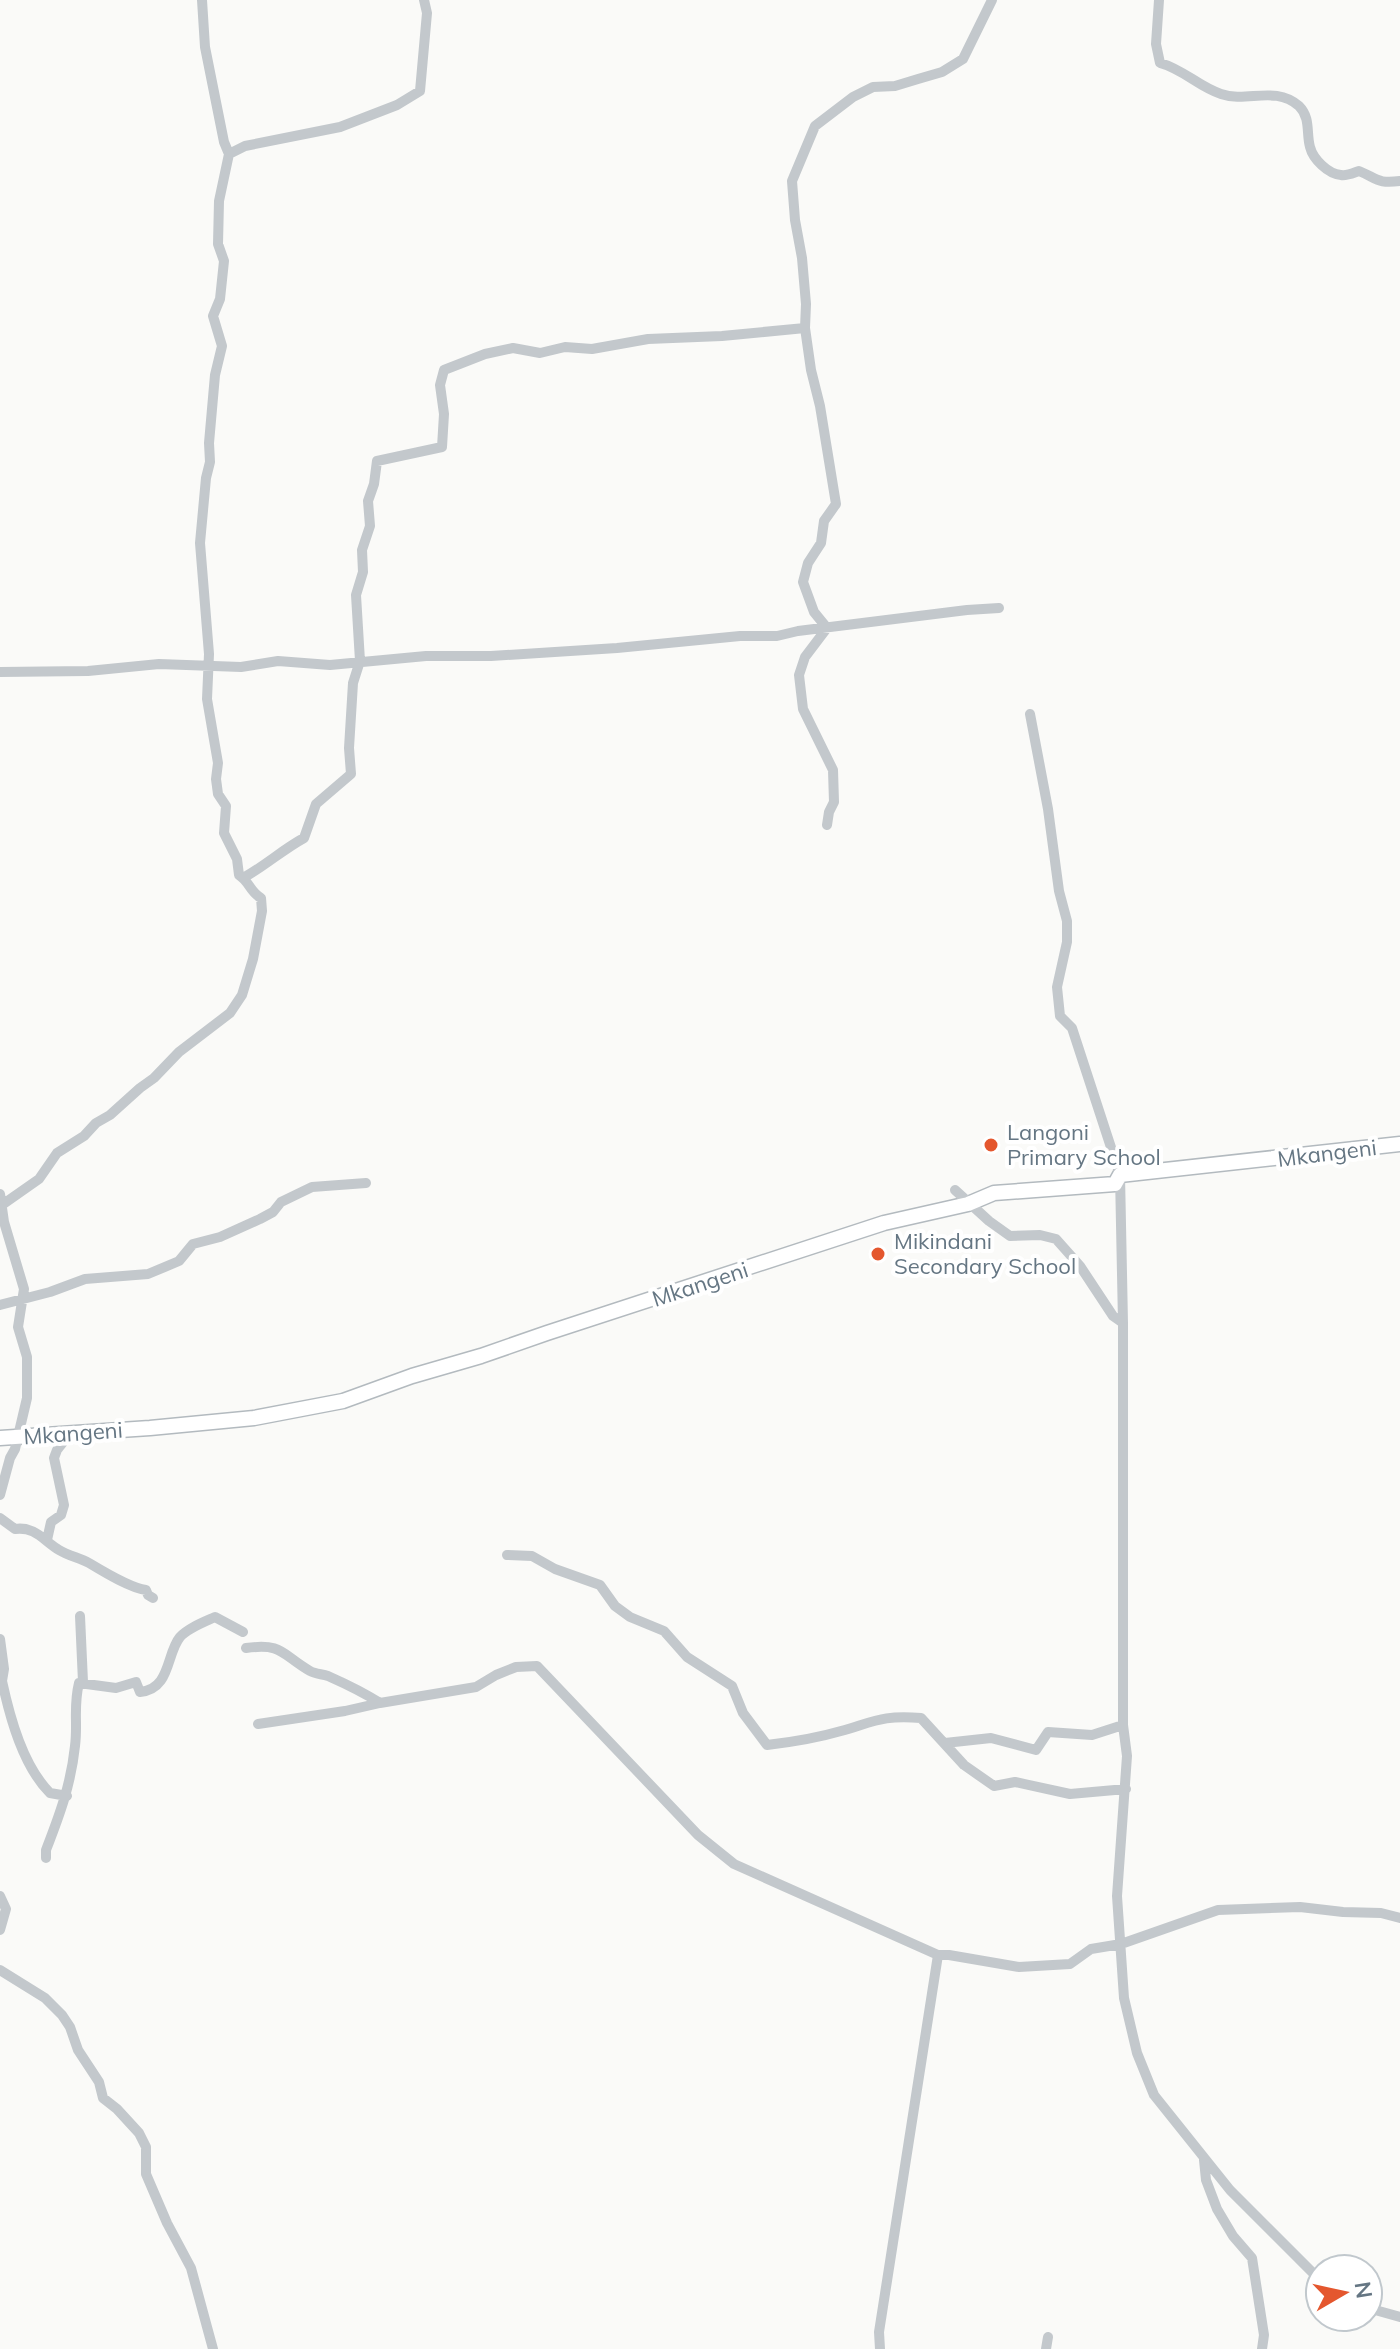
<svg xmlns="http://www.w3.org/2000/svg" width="1400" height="2349" viewBox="0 0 1400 2349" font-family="Mulish,sans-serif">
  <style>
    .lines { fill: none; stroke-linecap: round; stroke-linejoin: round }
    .secondary-casing { stroke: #b3babf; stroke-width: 17 }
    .street { stroke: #c3c8cc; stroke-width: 10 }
    .secondary { stroke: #fff; stroke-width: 14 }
    .poi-dot { fill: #e4572e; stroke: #fff; stroke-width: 3 }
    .labels { text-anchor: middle; stroke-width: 8; stroke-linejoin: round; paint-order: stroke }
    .poi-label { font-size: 22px; fill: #657683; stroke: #fff; text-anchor: start }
    .street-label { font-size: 22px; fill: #657683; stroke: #fff }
  </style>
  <rect width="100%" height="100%" fill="#fafaf8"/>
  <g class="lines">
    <defs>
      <path id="secondary" d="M0,1438L150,1428L254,1418L343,1401L412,1376L481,1356L547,1333L884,1223L968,1204L994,1193L1115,1184L1120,1175L1400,1144"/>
    </defs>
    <!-- secondary casing -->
    <use href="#secondary" class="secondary-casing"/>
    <!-- street -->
    <path class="street" d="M1159,0L1156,44L1160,63C1183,69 1199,87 1221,94C1247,103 1275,85 1299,106C1311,118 1306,133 1310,147C1313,159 1328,174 1341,175C1347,176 1353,173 1359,171C1378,179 1378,184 1400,181
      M229,154L245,146L340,127L397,105L420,91L427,13L424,0
      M0,672L88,671L159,664L241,667L278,661L330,665L426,656H491L617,648L740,636H777L798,631L967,610L999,608
      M1030,714L1048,809L1059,891L1067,921V942L1057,987L1060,1016L1072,1028L1120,1175L1123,1323V1725L1127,1756L1117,1896L1124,1998L1137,2053L1154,2095L1230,2190L1312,2272L1320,2278
      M827,825L829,812L834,802L833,770L803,709L799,675L805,657L827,628L814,612L803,582L808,563L821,543L824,521L836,504L820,406L811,370L805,328L806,304L802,258L795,220L792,181L815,126L853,97L873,87L895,86L918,79L942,72L963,59L992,0
      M243,878C265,866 282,850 304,838L316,804L351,774L349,748L353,683L360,661L356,595L363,572L362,550L370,526L368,501L374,484L377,461L442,447L444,414L440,385L444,370L485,354L513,348L540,353L565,347L592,349L648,339L722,336L805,328
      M955,1190L989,1221L1010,1236L1040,1235L1056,1239L1080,1266L1113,1316L1123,1323
      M0,1194L4,1222L24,1289L18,1327L27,1357V1398L15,1449L10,1458L0,1495
      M2,1205L39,1179L57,1153L84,1136L96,1123L110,1115L140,1088L154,1078L179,1052L230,1013L242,995L253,959L262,911L261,898C249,891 250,882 239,875L237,859L224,833L226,806L218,794L216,779L218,763L207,699L209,654L200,543L206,478L210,462L209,443L215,375L222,346L213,316L220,299L224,261L218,244L219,201L229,154L224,142L205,47L202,0
      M0,1305L50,1292L85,1279L148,1274L179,1261L193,1244L220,1237L260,1219L273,1212L281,1202L312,1187L366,1183
      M0,1518L15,1529C35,1526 44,1541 59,1550C69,1556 80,1558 89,1563C104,1572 130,1588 146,1590L148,1595L153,1598
      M47,1540L51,1522L61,1515L64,1505L54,1458L57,1450L71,1432
      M507,1555L532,1556L555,1569L600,1585L615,1606L630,1617L664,1631L687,1657L732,1686L743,1713L767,1745C793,1742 817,1738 841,1731C876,1721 883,1715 921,1718L964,1765L994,1786L1015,1782L1070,1794L1126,1789
      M80,1616L83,1682
      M0,1639L4,1669L2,1681C10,1718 23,1766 50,1793L67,1796
      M246,1648C283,1643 281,1654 310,1671C315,1674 322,1674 328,1676C346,1684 363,1692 380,1703
      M258,1724L345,1711L380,1703L476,1687L496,1675L516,1667L537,1666L698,1835L734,1864L938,1955L879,2332L880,2349
      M945,1743L991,1738L1036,1750L1048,1732L1092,1735L1123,1725
      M46,1858V1850C60,1814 71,1784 75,1746C78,1723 73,1707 79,1683L116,1688L136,1682L140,1692C171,1689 166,1654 180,1637C188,1628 204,1622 215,1617L243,1632
      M0,1896L6,1909L0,1930
      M938,1955H949L1019,1967L1070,1964L1091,1949L1121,1944L1218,1910L1300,1907L1343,1912L1381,1913L1400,1918
      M0,1970L45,1998L62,2015L70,2027L78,2050L99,2082L103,2098L117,2109L139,2133L146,2147V2174L167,2223L191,2268L213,2349
      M1204,2160L1206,2180L1217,2209L1233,2236L1252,2258L1264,2335L1262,2349
      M1368,2308L1400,2317
      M1046,2349L1048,2337"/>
    <!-- secondary -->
    <use href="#secondary" class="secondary"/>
  </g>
  <!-- markers -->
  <g class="poi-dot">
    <circle cx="991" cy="1145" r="8"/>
    <circle cx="878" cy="1254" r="8"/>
  </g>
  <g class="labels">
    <!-- poi labels -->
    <g class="poi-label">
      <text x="1007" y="1140">Langoni<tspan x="1007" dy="25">Primary School</tspan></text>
      <text x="894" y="1249">Mikindani<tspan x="894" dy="25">Secondary School</tspan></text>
    </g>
    <!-- street labels -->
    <g class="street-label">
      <text transform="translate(1327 1153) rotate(-7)" y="8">Mkangeni</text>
      <text transform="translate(700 1284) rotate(-18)" y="8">Mkangeni</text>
      <text transform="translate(73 1433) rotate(-4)" y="8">Mkangeni</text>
    </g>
  </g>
  <!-- north arrow -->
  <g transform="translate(1344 2293) rotate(81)"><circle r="38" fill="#ffffff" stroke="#c1c8cd" stroke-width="2"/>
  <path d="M0-6L14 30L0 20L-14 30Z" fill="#e4572e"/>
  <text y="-12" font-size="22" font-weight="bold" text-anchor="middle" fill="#657683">N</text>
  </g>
</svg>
